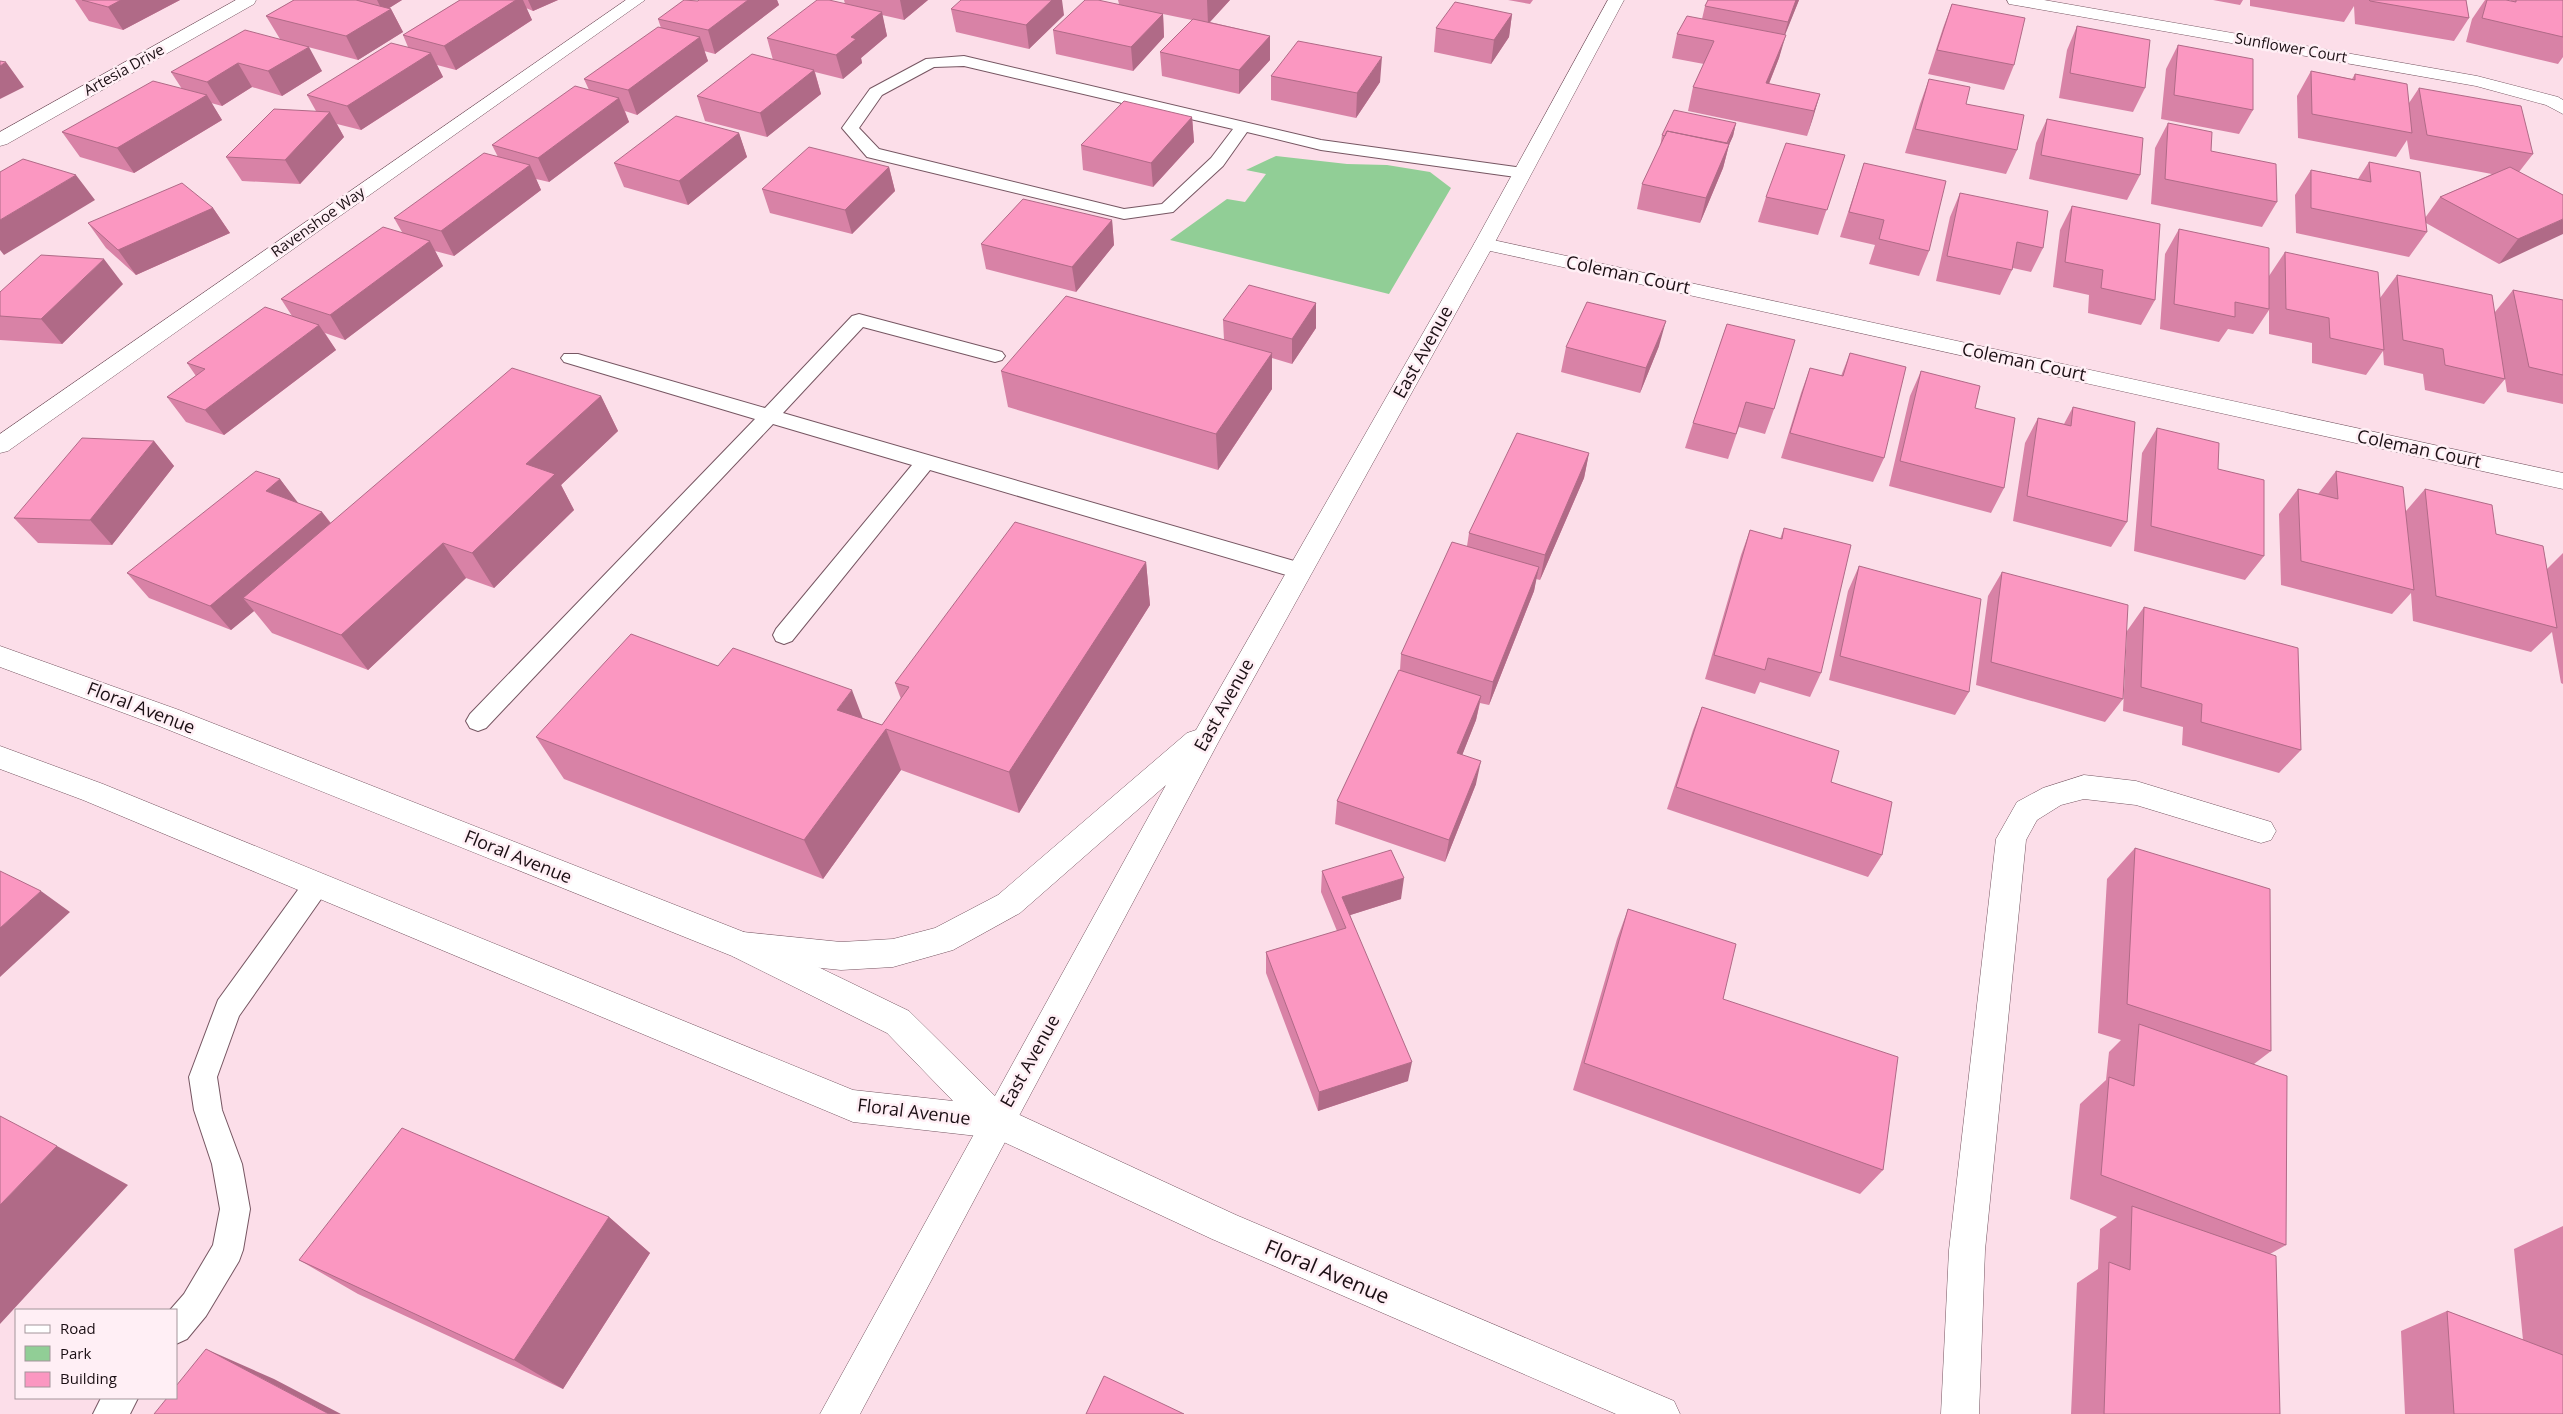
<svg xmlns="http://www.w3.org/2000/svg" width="2563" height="1414" viewBox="0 0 2563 1414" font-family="'Open Sans',sans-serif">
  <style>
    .green { fill: #91ce96 }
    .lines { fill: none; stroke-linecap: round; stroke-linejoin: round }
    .service-casing { stroke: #765662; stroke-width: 2 }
    .minor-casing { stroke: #765662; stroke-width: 1 }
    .tertiary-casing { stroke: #765662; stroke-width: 1 }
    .secondary-casing { stroke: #765662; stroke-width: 1 }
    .service { fill: #fff; fill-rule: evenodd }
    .minor { fill: #fff; fill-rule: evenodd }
    .tertiary { fill: #fff; fill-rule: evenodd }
    .secondary { fill: #fff; fill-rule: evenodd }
    .wall { fill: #d882a6 }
    .shaded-wall { fill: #b06a87 }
    .building { fill: #fb97c1; stroke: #b06a87 }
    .labels { text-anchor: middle; stroke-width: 5; stroke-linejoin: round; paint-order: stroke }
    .far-street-label { font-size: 15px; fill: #1b0f14; stroke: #ffeff5 }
    .street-label { font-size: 18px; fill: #1b0f14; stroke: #ffeff5 }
    .near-street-label { font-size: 21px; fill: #1b0f14; stroke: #ffeff5 }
  </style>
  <rect width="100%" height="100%" fill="#fcdee9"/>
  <!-- green -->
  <path class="green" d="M1276,156L1347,164L1387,165L1430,172L1451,188L1389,294L1170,240L1227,199L1245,202L1266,174L1246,170Z"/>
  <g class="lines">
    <defs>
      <path id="service" d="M964,56L1321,140L1523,168L1531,173L1523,178L1321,150L1247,132L1223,166L1173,212L1124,219L867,157L842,128L870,89L926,59ZM964,66L1233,129L1211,158L1162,204L1124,209L879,149L859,128L882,95L934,67Z
        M859,314L1002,352L1005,356L1002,360L995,362L863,327L783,413L1308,565L1311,571L1308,577L1300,579L930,470L792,641L784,644L776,641L773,635L776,629L912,465L773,424L486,728L478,731L470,728L466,721L470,714L755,419L564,362L561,358L564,354H578L765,408L852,316Z
        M317,873L326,876L330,884L326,892L239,1016L217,1077L222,1110L242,1164L250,1209L243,1250L239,1261L206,1316L187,1339L176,1344V1310H170L184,1294L213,1245L220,1209L212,1164L194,1110L189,1077L218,1000L308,876Z
        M101,1398H138L130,1414H93Z"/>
      <path id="minor" d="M236,0H256L254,4L7,144L0,146V132Z
        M626,0H645L8,451L0,453V434Z
        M2007,0H2044L2477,76L2558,97L2563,100V114L2546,105L2476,86L2015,5L2009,4Z
        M1484,238L2563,473V489L1477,248L1474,244L1477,240Z
        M2084,775L2136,781L2271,822L2276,831L2271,840L2261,843L2136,805L2084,799L2061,805L2037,820L2026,840L1985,1250L1979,1414H1941L1949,1250L1996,839L2017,802L2043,788Z"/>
      <path id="tertiary" d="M0,646L179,710L754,936L909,1011L1009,1110L1236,1215L1674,1401L1680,1414H1616L1212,1239L995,1138L853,1122L83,800L0,769V746L103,784L853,1090L953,1101L887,1033L732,956L159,726L0,667Z"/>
      <path id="secondary" d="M1608,0H1624L1494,244L1220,739L860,1414H820L1166,785L1020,913L953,950L893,967L841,970L743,960L732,956L727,946L732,936L743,932L841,942L893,939L935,928L998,895L1187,733L1196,730L1474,244Z"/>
    </defs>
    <!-- service casing -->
    <use href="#service" class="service-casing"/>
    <!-- minor casing -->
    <use href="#minor" class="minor-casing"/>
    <!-- tertiary casing -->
    <use href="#tertiary" class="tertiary-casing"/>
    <!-- secondary casing -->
    <use href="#secondary" class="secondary-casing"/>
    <!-- service -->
    <use href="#service" class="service"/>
    <!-- minor -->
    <use href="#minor" class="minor"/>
    <!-- tertiary -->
    <use href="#tertiary" class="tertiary"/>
    <!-- secondary -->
    <use href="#secondary" class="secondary"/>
  </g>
  <!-- wall -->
  <path class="wall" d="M75,0H180L123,30L89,21Z
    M294,0H402L389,8L391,9L403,32L358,60L281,40L322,71L282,96L252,87L222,106L211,103L222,120L134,173L80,157L62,132L182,89L171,72L280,39L266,16Z
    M460,0H558L533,11L526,8L532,20L456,70L437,65L443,77L361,130L337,124L344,137L300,184L242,181L226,157L316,111L307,95L408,47L403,35Z
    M699,0H777L779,5L715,54L704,51L708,61L637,115L625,111L629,122L549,182L536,179L541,190L454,256L435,251L443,266L345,340L325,333L336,350L224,435L186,422L167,397L196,376L187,363L292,316L281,299L402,232L394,218L498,157L492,145L589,90L584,79L661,28L658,19Z
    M844,0H928L904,20L882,15L887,36L861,58L862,63L843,79L815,72L821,94L767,137L705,121L697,96L773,60L767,38L845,4Z
    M1118,0H1230L1210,22L1270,36V60L1239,94L1162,76L1160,52L1192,20L1163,14L1164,37L1133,71L1056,54L1053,30L1119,4Z
    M1508,0H1533L1530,4Z
    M1708,0H1799L1785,34L1779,58L1769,84L1820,94L1807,136L1688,111L1693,87L1704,64L1672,58L1677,34L1702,19L1705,6Z
    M2213,0H2243L2240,5Z
    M2250,0H2466L2469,18L2454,41L2355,24L2354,6L2344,22L2250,6Z
    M2485,0H2506L2510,1L2511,0H2563V57L2558,64L2466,42L2472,19Z
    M1952,4L2014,65L2004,90L1928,74L1943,28Z
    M951,9L1064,15L1029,49L956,32Z
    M1512,14L1509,37L1491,64L1434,52L1436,28Z
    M2077,26L2145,88L2133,112L2059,98L2067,50Z
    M2178,45L2253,110L2239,134L2161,119L2166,69Z
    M2311,71L2352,79L2355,74L2409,103L2419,88L2533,154L2519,172L2563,195L2499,264L2426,223L2427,232L2409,257L2296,233L2295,195L2311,170L2358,179L2369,162L2425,218L2440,197L2492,174L2410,159L2407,140L2396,157L2298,138L2297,96Z
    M1271,76L1380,82L1356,118L1271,100Z
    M1929,79L2017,150L2006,174L1905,153L1920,104Z
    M1192,117L1194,142L1153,187L1083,170L1081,145Z
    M2047,119L2140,175L2127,200L2029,179L2036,143Z
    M1736,123L1733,136L1729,145L1723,168L1700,223L1637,209L1642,184L1660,147L1662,135Z
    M2168,123L2211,151L2277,202L2262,227L2151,204L2155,148Z
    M739,133L747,157L688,205L624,187L614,163Z
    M1845,155L1818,235L1758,222L1766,197Z
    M1864,163L1929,251L1919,276L1869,264L1875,245L1840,237Z
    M889,167L895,191L852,234L770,213L762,189Z
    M1960,193L2043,248L2031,272L2013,268L2000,295L1936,281L1950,217Z
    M2072,206L2155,300L2141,325L2088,313L2089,295L2053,287L2060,230Z
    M213,208L230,233L136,275L106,248L88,223Z
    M1112,220L1114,245L1076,292L986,269L981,244Z
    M2179,229L2269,276L2285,252L2380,298L2397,275L2495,312L2513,290L2563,300V404L2507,392L2505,379L2484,404L2425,390L2423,374L2384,365L2383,351L2366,375L2312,363V343L2269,334V310L2253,334L2228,329L2219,342L2160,329L2165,254Z
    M123,284L62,344L0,340V316Z
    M1316,303V328L1292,364L1272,358V389L1218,470L1008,407L1001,371L1224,340L1223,320Z
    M1727,324L1774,409L1765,434L1739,427L1728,459L1685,448L1693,423Z
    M1659,346L1640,393L1561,372L1566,347Z
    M1850,353L1884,458L1873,482L1781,458L1801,393L1810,368L1841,376Z
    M1921,371L1975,408L2004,488L1991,513L1889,486L1910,396Z
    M601,396L618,431L561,485L574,510L494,588L466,578L368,670L272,633L254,611L231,630L149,598L127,573L280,479L297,503L322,512L331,523Z
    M2073,407L2127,522L2111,547L2013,521L2025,443L2038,418L2064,424Z
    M2157,428L2218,469L2264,556L2245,580L2134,551L2142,453Z
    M154,441L174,466L112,545L38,543L14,518Z
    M1589,453L1584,478L1540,580L1536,579L1534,591L1489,705L1480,703L1476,720L1462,755L1476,784L1445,862L1335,824L1337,801L1400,670L1401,654L1467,546L1469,533Z
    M2336,471L2406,511L2425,489L2496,534L2547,569L2563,553V684L2561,683L2552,632L2531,652L2413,621L2411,593L2392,614L2281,585L2279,514L2298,489L2318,494Z
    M1784,528L1821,673L1810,697L1760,682L1755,694L1705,679L1741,555L1750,530L1780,539Z
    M1146,562L1150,605L1019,813L901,770L823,879L564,779L536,737L718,666L882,725L901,699L895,683Z
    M1859,566L1969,692L1955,715L1829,680L1848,591Z
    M2002,572L2123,699L2105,722L1976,685L1988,596Z
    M2144,607L2301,750L2279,773L2182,745L2183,727L2123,711L2127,631Z
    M1702,707L1831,782L1882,855L1868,877L1667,809L1693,730Z
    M2135,848L2271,1051L2254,1064L2286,1245L2270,1254L2280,1414H2071L2077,1283L2098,1269L2100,1229L2117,1217L2070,1199L2080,1104L2106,1080L2109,1052L2121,1040L2098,1033L2107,879Z
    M1322,871L1401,899L1350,915L1408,1081L1318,1111L1266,973V952L1337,931L1321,892Z
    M1628,909L1723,999L1883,1170L1860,1194L1573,1090L1617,939Z
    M609,1217L650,1253L563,1389L358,1294L299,1260Z
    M2563,1226V1414H2405L2401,1331L2447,1311L2523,1340L2514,1249Z"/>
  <!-- shaded-wall -->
  <path class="shaded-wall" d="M121,0H180L123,30L108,7Z
    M377,0H402L383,12Z
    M516,0H523L532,20L456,70L444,46Z
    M528,0H558L533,11Z
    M748,0H777L779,5L715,54L708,30Z
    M900,0H928L904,20Z
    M1052,0H1062L1064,15L1029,49L1026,25Z
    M1207,0H1230L1208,24Z
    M1796,0H1799L1781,45L1788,22Z
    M391,9L403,32L358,60L346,36Z
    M882,12L887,36L861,58L862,63L843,79L836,55L851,37Z
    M1163,14L1164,37L1133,71L1131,47Z
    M1512,14L1509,37L1491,64L1494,40Z
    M1786,35L1779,58L1762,101L1766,83Z
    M1270,36V60L1239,94V70Z
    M700,37L708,61L637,115L628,90Z
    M309,47L322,71L282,96L268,71Z
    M431,53L443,77L361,130L347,106Z
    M1382,57L1380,82L1356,118L1357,93Z
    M6,62L24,87L0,99V66Z
    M238,63L252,87L222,106L207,82Z
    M814,70L821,94L767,137L760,113Z
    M1820,94L1813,118L1807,136L1814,111Z
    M207,95L222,120L134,173L117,148Z
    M619,98L629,122L549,182L538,158Z
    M330,112L344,137L300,184L285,160Z
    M1192,117L1194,142L1153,187L1151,163Z
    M1736,123L1733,136L1729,145L1723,168L1700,223L1706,198Z
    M739,133L747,157L688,205L679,181Z
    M530,165L541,190L454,256L441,231Z
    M889,167L895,191L852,234L845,210Z
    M76,175L95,200L4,255L0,250V220Z
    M213,208L230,233L136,275L118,250Z
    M2563,219V234L2499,264L2518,239Z
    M1112,220L1114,245L1076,292L1072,267Z
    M430,241L443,266L345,340L330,315Z
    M104,259L123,284L62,344L41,319Z
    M1316,303V328L1292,364V339Z
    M1666,321L1659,346L1640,393L1646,368Z
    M319,325L336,350L224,435L205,410Z
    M1272,353V389L1218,470L1216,434Z
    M601,396L618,431L561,485L574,510L494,588L472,553L526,464Z
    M154,441L174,466L112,545L90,520Z
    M1589,453L1584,478L1540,580L1545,555Z
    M280,479L299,504L266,491Z
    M322,512L340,536L243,598L254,611L231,630L210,606Z
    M443,543L466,578L368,670L341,635Z
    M1146,562L1150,605L1019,813L1009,772Z
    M1539,567L1534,591L1489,705L1493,682Z
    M852,690L868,732L837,710Z
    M1481,696L1476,720L1454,776L1457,753Z
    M886,729L901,770L823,879L804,840Z
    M1481,761L1476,784L1445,862L1449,840Z
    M1404,878L1401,899L1341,918L1342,897Z
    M41,891L70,912L0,977V928Z
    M1412,1062L1408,1081L1318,1111L1319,1092Z
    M57,1146L128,1185L0,1324V1205Z
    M609,1217L650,1253L563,1389L514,1360Z
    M206,1349L274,1379L341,1414H329Z"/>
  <!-- building -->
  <path class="building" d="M82,0H121L108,7Z
    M294,0H356L391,9L346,36L266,16Z
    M460,0H516L444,46L403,35Z
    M684,0L698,1L699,0H748L708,30L658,19Z
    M817,0H829L882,12L851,37L856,39L836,55L767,38Z
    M961,0H1052L1026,25L951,9Z
    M1085,0H1098L1163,14L1131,47L1053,30Z
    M1708,0H1796L1788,22L1705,6Z
    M2369,0H2466L2469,18L2370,1Z
    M2487,0H2506L2516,2V0H2563V37L2482,18Z
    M1455,2L1512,14L1494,40L1436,28Z
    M1952,4L2025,18L2014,65L1937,50Z
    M1687,16L1786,35L1766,83L1820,94L1814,111L1693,87L1714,41L1677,34Z
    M1193,19L1270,36L1239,70L1160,52Z
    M2077,26L2150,40L2145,88L2070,73Z
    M658,27L700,37L628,90L584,79Z
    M245,30L309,47L268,71L238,63L207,82L171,72Z
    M1298,41L1382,57L1357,93L1271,76Z
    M391,43L431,53L347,106L307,95Z
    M2178,45L2253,59V110L2174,95Z
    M752,54L814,70L760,113L697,96Z
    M0,61L6,62L0,66Z
    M2311,71L2355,80V74L2407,84L2412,133L2312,114Z
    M1929,79L1970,87L1966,104L2024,115L2017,150L1915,129Z
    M153,81L207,95L117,148L62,132Z
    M575,86L619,98L538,158L492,145Z
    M2419,88L2521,106L2533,154L2427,135Z
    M1124,101L1192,117L1151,163L1081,145Z
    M274,109L330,112L285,160L226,157Z
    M1674,110L1736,123L1727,143L1667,131L1665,136L1662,135Z
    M676,116L739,133L679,181L614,163Z
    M2047,119L2143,138L2140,175L2041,155Z
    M2168,123L2212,132L2211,151L2276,164L2277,202L2165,179Z
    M1667,131L1729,144L1706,198L1642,184Z
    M1786,143L1845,155L1827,210L1766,197Z
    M809,147L889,167L845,210L762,189Z
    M484,153L530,165L441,231L394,218Z
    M23,159L76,175L0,220V172Z
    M2369,162L2420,172L2427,232L2311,208V170L2371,182Z
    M1864,163L1946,181L1929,251L1879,239L1884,220L1849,212Z
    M2510,167L2563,195V219L2518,239L2440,197Z
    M182,183L213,208L118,250L88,223Z
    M1960,193L2048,211L2043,248L2017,242L2012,270L1947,256Z
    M1023,199L1112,220L1072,267L981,244Z
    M2072,206L2160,224L2155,300L2101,288L2103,270L2065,262Z
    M383,227L430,241L330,315L281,299Z
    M2179,229L2269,248V309L2235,302V317L2174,304Z
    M2285,252L2378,272L2384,350L2330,338L2329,318L2286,309Z
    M41,255L104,259L41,319L0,316V292Z
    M2397,275L2492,295L2505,379L2445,365L2443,349L2403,340Z
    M1249,285L1316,303L1292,339L1223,320Z
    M2513,290L2563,300V375L2529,367Z
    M1066,296L1272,353L1216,434L1001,371Z
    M1587,302L1666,321L1646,368L1566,347Z
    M265,307L319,325L205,410L167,397L205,369L187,363Z
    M1727,324L1795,340L1774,409L1746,402L1736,434L1693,423Z
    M1850,353L1906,367L1884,458L1790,433L1810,368L1843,376Z
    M512,368L601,396L526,464L555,474L472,553L443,543L341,635L243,598Z
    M1921,371L1980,386L1975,408L2015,418L2004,488L1900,461Z
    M2073,407L2135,422L2127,522L2027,496L2038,418L2071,426Z
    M2157,428L2219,443L2218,469L2264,480V556L2151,526Z
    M1517,433L1589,453L1545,555L1469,533Z
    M82,438L154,441L90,520L14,518Z
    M256,471L280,479L266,491L322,512L210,606L127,573Z
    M2336,471L2403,487L2414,590L2301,561L2298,489L2338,499Z
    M2425,489L2492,505L2496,534L2543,546L2557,628L2436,596Z
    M1015,522L1146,562L1009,772L886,729L804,840L536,737L631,634L718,666L733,648L852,690L837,710L882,725L909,687L895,683Z
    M1784,528L1851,545L1821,673L1768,658L1765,670L1714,655L1750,530L1782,539Z
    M1452,542L1539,567L1493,682L1401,654Z
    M1859,566L1981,599L1969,692L1840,656Z
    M2002,572L2128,605L2123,699L1991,662Z
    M2144,607L2298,648L2301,750L2201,722L2202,704L2141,687Z
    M1399,670L1481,696L1457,753L1481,761L1449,840L1337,801Z
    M1702,707L1839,751L1831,782L1892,802L1882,855L1676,787Z
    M2135,848L2270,889L2271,1051L2127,1004Z
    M1391,850L1404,878L1342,897L1412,1062L1319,1092L1266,952L1346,928L1322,871Z
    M0,871L41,891L0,928Z
    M1628,909L1736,944L1723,999L1898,1057L1883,1170L1584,1063Z
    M2139,1024L2287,1076L2286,1245L2101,1175L2109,1077L2134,1086Z
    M0,1116L57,1146L0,1205Z
    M402,1128L609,1217L514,1360L299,1260Z
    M2132,1206L2276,1256L2280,1414H2104L2109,1262L2130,1270Z
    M2447,1311L2563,1355V1414H2454Z
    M206,1349L329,1414H154L167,1398H176V1386Z
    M1104,1376L1184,1414H1086Z"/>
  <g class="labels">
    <!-- far-street labels -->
    <g class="far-street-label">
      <text transform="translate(2291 48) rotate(10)" y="5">Sunflower Court</text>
      <text transform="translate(124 70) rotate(-29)" y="5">Artesia Drive</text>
      <text transform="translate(318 222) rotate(-35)" y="5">Ravenshoe Way</text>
    </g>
    <!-- street labels -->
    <g class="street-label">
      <text transform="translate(1628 275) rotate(12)" y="6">Coleman Court</text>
      <text transform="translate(1423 352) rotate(-61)" y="6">East Avenue</text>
      <text transform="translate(2024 362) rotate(12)" y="6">Coleman Court</text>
      <text transform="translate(2419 449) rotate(12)" y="6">Coleman Court</text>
      <text transform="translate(1224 705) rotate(-61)" y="6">East Avenue</text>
      <text transform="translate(141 708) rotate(21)" y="6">Floral Avenue</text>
      <text transform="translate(518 857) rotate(22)" y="6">Floral Avenue</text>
      <text transform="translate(1030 1061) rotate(-61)" y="6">East Avenue</text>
      <text transform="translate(914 1112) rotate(7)" y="6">Floral Avenue</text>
    </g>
    <!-- near-street labels -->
    <g class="near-street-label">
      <text transform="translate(1327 1272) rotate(23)" y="7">Floral Avenue</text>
    </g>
  </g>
  <!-- legend -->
  <rect x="15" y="1309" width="162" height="90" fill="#ffeff5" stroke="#a4959b"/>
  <rect x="25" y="1325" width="25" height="8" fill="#ffffff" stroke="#a4959b"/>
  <text x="60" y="1334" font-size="15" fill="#1b0f14">Road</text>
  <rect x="25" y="1346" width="25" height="15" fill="#91ce96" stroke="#a4959b"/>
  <text x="60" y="1359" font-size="15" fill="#1b0f14">Park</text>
  <rect x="25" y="1372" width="25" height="15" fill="#fb97c1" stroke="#a4959b"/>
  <text x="60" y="1384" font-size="15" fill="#1b0f14">Building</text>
</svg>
